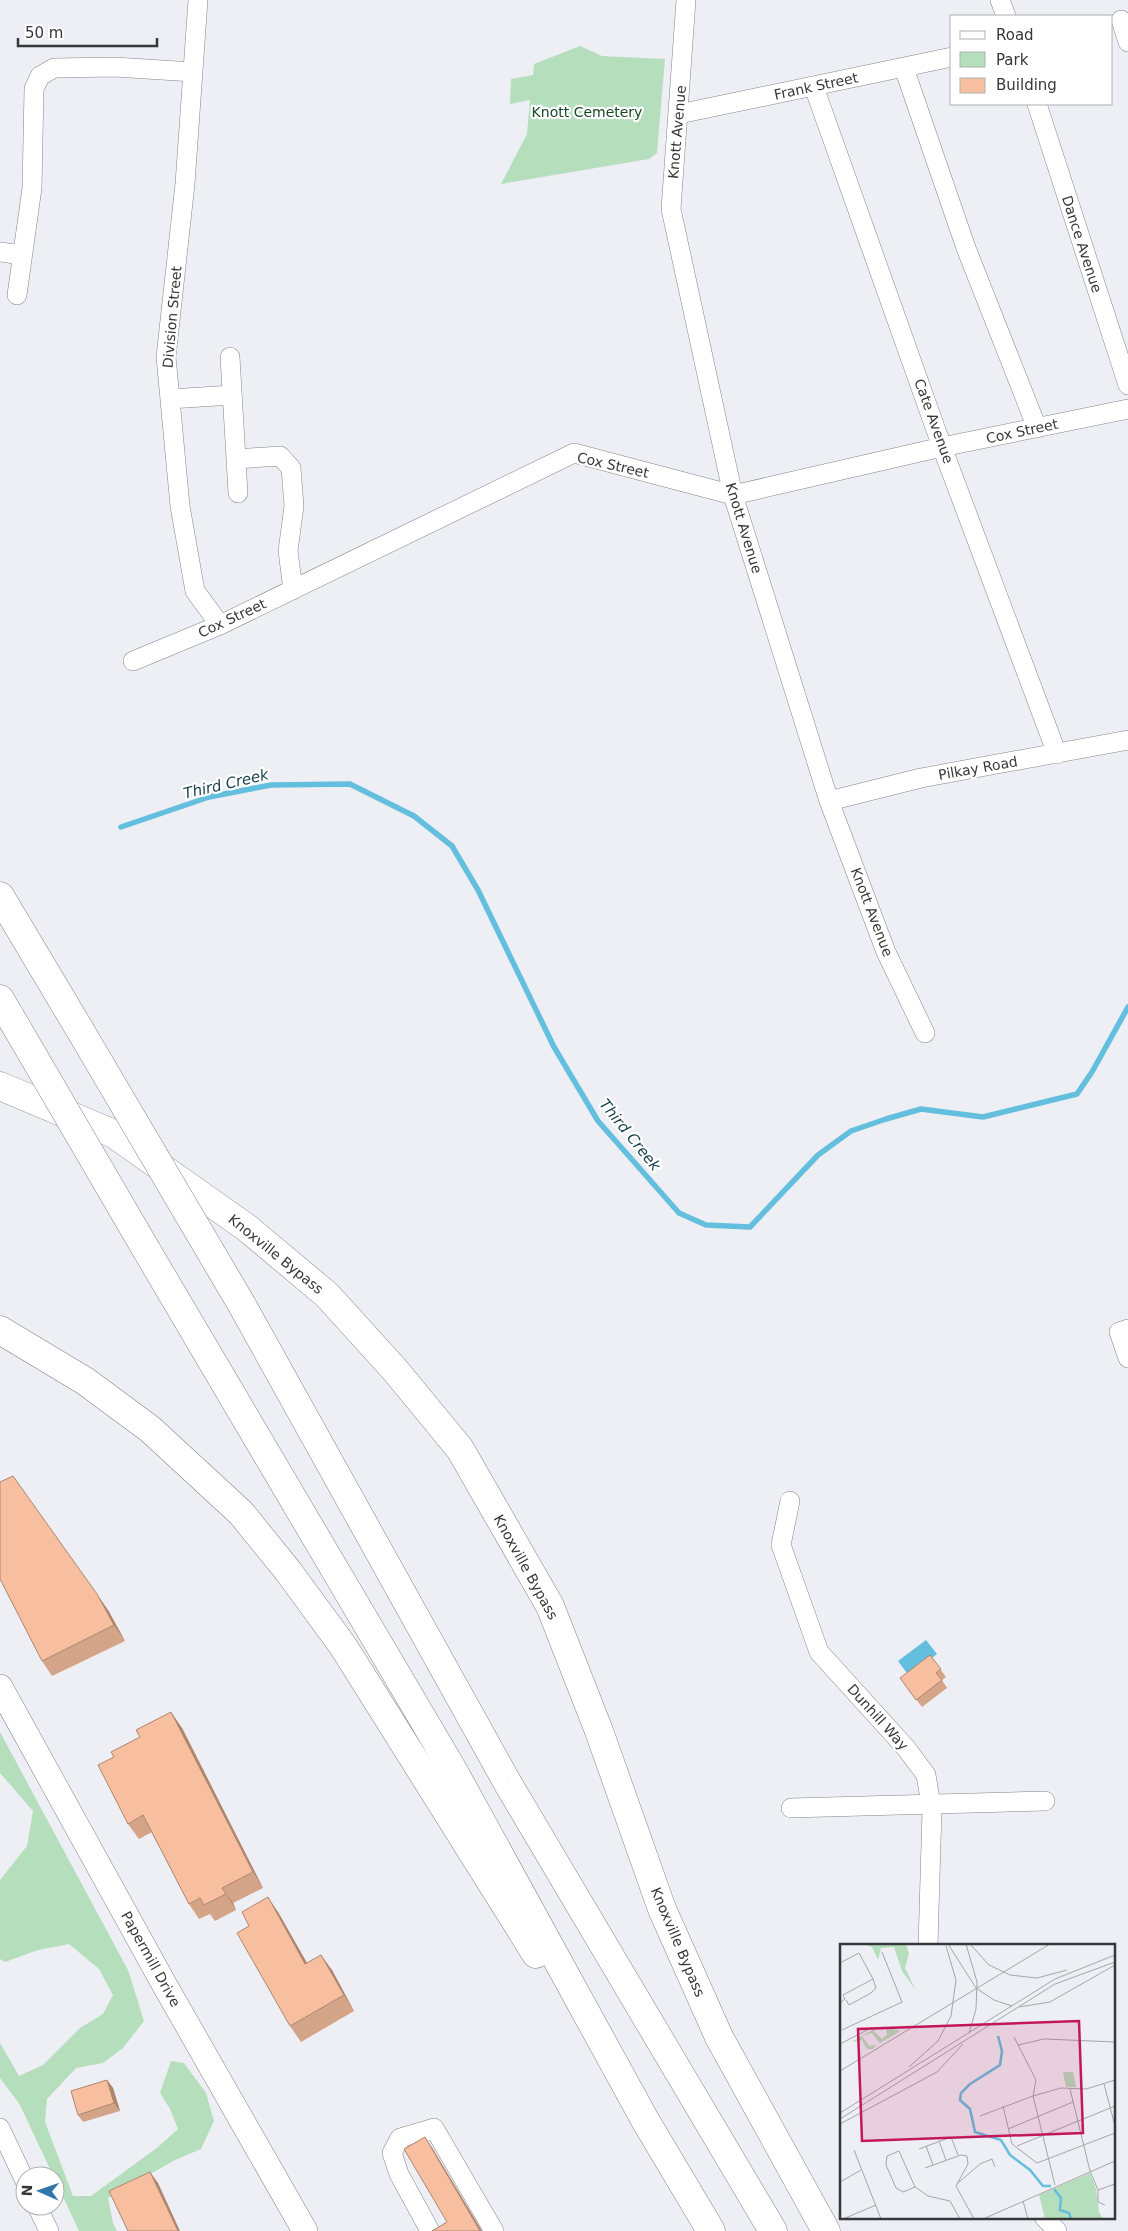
<svg xmlns="http://www.w3.org/2000/svg" width="1128" height="2231" viewBox="0 0 1128 2231" font-family="'DejaVu Sans',sans-serif">
  <style>
    .green { fill: #b4debc }
    .water { fill: #63bfdd }
    .lines { fill: none; stroke-linecap: round; stroke-linejoin: round }
    .stream { stroke: #63bfdd; stroke-width: 5.5 }
    .minor-casing { stroke: #838489; stroke-width: 20 }
    .major-casing { stroke: #838489; stroke-width: 26 }
    .highway-casing { stroke: #838489; stroke-width: 29 }
    .minor { stroke: #fff; stroke-width: 19 }
    .major { stroke: #fff; stroke-width: 25 }
    .highway { stroke: #fff; stroke-width: 28 }
    .highway-bridge-casing { stroke: #838489; stroke-width: 29; stroke-linecap: butt }
    .highway-bridge { stroke: #fff; stroke-width: 28 }
    .wall { fill: #d4a489 }
    .shaded-wall { fill: #ad866f }
    .building { fill: #f7bf9f; stroke: #ad866f }
    .labels { text-anchor: middle; stroke-width: 4.5; stroke-linejoin: round; paint-order: stroke }
    .street-label { font-size: 14px; fill: #373739; stroke: #fff }
    .park-label { font-size: 14px; fill: #174726; stroke: #fff }
    .water-label { font-size: 15px; font-style: italic; fill: #153f4c; stroke: #fff }
    .inset-river { fill: none; stroke: #63bfdd; stroke-width: 2.5 }
    .inset-road { fill: none; stroke: #a5a5aa; stroke-width: 1 }
    .view { fill: #c2185b; fill-opacity: 0.15; stroke: #c2185b; stroke-width: 2.5 }
    .inset-edge { fill: none; stroke: #373739; stroke-width: 2.5 }
  </style>
  <rect width="100%" height="100%" fill="#eeeff5"/>
  <!-- green -->
  <path class="green" d="M580,46L602,56L665,59L657,153L649,159L501,184L527,134L530,100L510,104L511,79L533,75L534,64Z
    M0,1732L128,1970L144,2021L123,2048L103,2063L76,2068L47,2099L45,2122L73,2196H91L158,2147L178,2129L170,2109L160,2093L171,2061L184,2063L206,2093L214,2121L201,2149L175,2160L108,2198L113,2223L117,2231H79L20,2105L0,2078V2043L19,2076L43,2065L80,2028L103,2014L113,1995L99,1969L69,1944L38,1950L5,1962L0,1959V1880L27,1846L33,1811L0,1773Z"/>
  <!-- water -->
  <path class="water" d="M926,1640L937,1654L909,1676L898,1661Z"/>
  <g class="lines">
    <!-- stream -->
    <path class="stream" d="M121,827L209,797L271,785L350,784L414,816L452,846L478,890L554,1047L598,1121L679,1213L706,1225L750,1227L818,1155L851,1131L886,1119L921,1109L983,1117L1077,1094L1092,1072L1128,1007"/>
    <defs>
      <path id="minor" d="M198,0L185,184L166,357L180,506L195,591L220,625
        M686,0L671,209L733,495L829,801L886,952L925,1033
        M1000,0L1006,16
        M1121,20L1128,42
        M904,68L966,248L1037,428
        M814,87L942,447L1057,754
        M1037,104L1128,385
        M679,114L952,57
        M0,252L22,255
        M17,295L32,188L34,89L40,76L54,68L115,67L193,72
        M230,357L238,493
        M170,399L232,395
        M236,459L280,456L291,468L294,506L288,551L293,590
        M133,661L220,625L574,453L733,495L942,447L1128,409
        M829,801L921,778L1128,740
        M1128,1329L1119,1332L1128,1358
        M790,1501L781,1545L819,1652L906,1748L926,1775L932,1810L928,1945
        M791,1808L1045,1801
        M0,2128L25,2181
        M37,2206L49,2231
        M1044,2217L1057,2231
        M430,2231L399,2174L392,2153L400,2138L434,2128L494,2231"/>
      <path id="major" d="M0,1687L164,1984L305,2231"/>
      <path id="highway" d="M0,896L80,1030
        M0,999L10,1016
        M0,1086L114,1134L247,1228L327,1295L395,1370L460,1449L550,1606L599,1731L662,1909L719,2037L826,2231
        M147,1251L453,1770L645,2120L711,2231
        M242,1305L507,1782L773,2231
        M0,1330L85,1381L150,1429L241,1513L288,1571L343,1646L536,1954"/>
    </defs>
    <!-- minor casing -->
    <use href="#minor" class="minor-casing"/>
    <!-- major casing -->
    <use href="#major" class="major-casing"/>
    <!-- highway casing -->
    <use href="#highway" class="highway-casing"/>
    <!-- minor -->
    <use href="#minor" class="minor"/>
    <!-- major -->
    <use href="#major" class="major"/>
    <!-- highway -->
    <use href="#highway" class="highway"/>
    <defs>
      <path id="highway-bridge" d="M10,1016L147,1251
        M80,1030L242,1305"/>
    </defs>
    <!-- highway-bridge casing -->
    <use href="#highway-bridge" class="highway-bridge-casing"/>
    <!-- highway-bridge -->
    <use href="#highway-bridge" class="highway-bridge"/>
  </g>
  <!-- wall -->
  <path class="wall" d="M108,1610L125,1641L52,1676L42,1661Z
    M930,1655L946,1677L942,1680L947,1688L922,1707L906,1686Z
    M182,1728L263,1888L233,1903L236,1910L215,1921L210,1914L199,1919L189,1904L152,1832L139,1839L128,1824L114,1757Z
    M278,1912L307,1963L332,1970L354,2011L301,2042L290,2026Z
    M107,2080L113,2088L120,2111L83,2122L78,2115Z"/>
  <!-- shaded-wall -->
  <path class="shaded-wall" d="M97,1594L108,1610L125,1641L114,1625Z
    M171,1712L182,1728L263,1888L253,1872Z
    M222,1888L233,1903L236,1910L226,1894Z
    M268,1897L278,1912L316,1979L305,1964Z
    M321,1955L332,1970L354,2011L344,1995Z
    M107,2080L113,2088L120,2111L114,2103Z
    M425,2137L433,2149L482,2231H480Z
    M150,2172L158,2183L180,2231H178Z"/>
  <!-- building -->
  <path class="building" d="M13,1476L97,1594L114,1625L42,1661L0,1579V1482Z
    M930,1655L941,1669L936,1673L942,1680L916,1700L900,1678Z
    M171,1712L253,1872L222,1888L226,1894L204,1905L200,1898L189,1904L143,1815L128,1824L98,1765L114,1757L111,1752L140,1737L136,1730Z
    M268,1897L305,1964L321,1955L344,1995L290,2026L237,1933L249,1926L242,1912Z
    M107,2080L114,2103L78,2115L71,2091Z
    M425,2137L480,2231H432L447,2222L404,2149Z
    M150,2172L178,2231H128L109,2191Z"/>
  <g class="labels">
    <!-- street labels -->
    <g class="street-label">
      <text transform="translate(816 86) rotate(-12)" y="5">Frank Street</text>
      <text transform="translate(677 132) rotate(-85)" y="5">Knott Avenue</text>
      <text transform="translate(1082 244) rotate(72)" y="5">Dance Avenue</text>
      <text transform="translate(172 317) rotate(-85)" y="5">Division Street</text>
      <text transform="translate(934 421) rotate(70)" y="5">Cate Avenue</text>
      <text transform="translate(1022 431) rotate(-12)" y="5">Cox Street</text>
      <text transform="translate(613 465) rotate(13)" y="5">Cox Street</text>
      <text transform="translate(744 528) rotate(73)" y="5">Knott Avenue</text>
      <text transform="translate(232 618) rotate(-25)" y="5">Cox Street</text>
      <text transform="translate(978 768) rotate(-10)" y="5">Pilkay Road</text>
      <text transform="translate(872 912) rotate(69)" y="5">Knott Avenue</text>
      <text transform="translate(276 1254) rotate(39)" y="5">Knoxville Bypass</text>
      <text transform="translate(526 1567) rotate(61)" y="5">Knoxville Bypass</text>
      <text transform="translate(878 1717) rotate(48)" y="5">Dunhill Way</text>
      <text transform="translate(678 1942) rotate(67)" y="5">Knoxville Bypass</text>
      <text transform="translate(151 1959) rotate(61)" y="5">Papermill Drive</text>
    </g>
    <!-- park labels -->
    <g class="park-label">
      <text x="587" y="117">Knott Cemetery</text>
    </g>
    <!-- water labels -->
    <g class="water-label">
      <text transform="translate(226 784) rotate(-13)" y="5">Third Creek</text>
      <text transform="translate(630 1135) rotate(51)" y="5">Third Creek</text>
    </g>
  </g>
  <!-- overview -->
  <g transform="translate(840 1944)">
    <rect width="275" height="275" fill="#eeeff5"/>
    <path d="M24,0H66L69,10L65,24L75,45L62,27L54,3L41,4L38,16L57,55L32,3ZM81,75L40,99L32,89L22,92L29,102L36,101L33,105H27L22,96L11,98L38,83L34,87L42,95L47,91L46,83L60,87ZM223,128H233L236,143H226ZM250,229L256,245L259,268L263,275H205L199,251Z" fill="#b4debc"/>
    <path class="inset-river" d="M158,92L162,107L160,121L130,140L121,149L120,156L130,165L135,188L161,196L170,211L190,226L203,242H211M214,245L221,254L220,266L229,269L231,275"/>
    <path class="inset-road" d="M108,0L136,44L154,56L172,62M126,0L137,38L136,65L129,89M130,0L149,21L170,31L197,34L227,26M0,19L19,9L33,35L3,51L5,55L0,59M6,56L9,61L31,49L36,44L33,35M179,63L210,58L275,21M2,86L62,58L42,8M174,93L196,136L193,152L215,241M0,100L31,84M178,101L204,95L275,98M69,123L98,97L111,72L116,36L106,2M0,127L210,0M264,140L275,182M230,145L250,227L258,246M163,162L172,200L197,219L275,189M0,169L215,35L275,11M140,172L193,152L221,144L246,145L275,136M0,175L215,40L275,18M0,180L97,128L123,100M168,185L233,158M99,197L106,216M86,202L93,221M177,202L275,162M79,205L111,193L118,211M14,206L41,275M85,224L121,211L127,212L128,220L116,242L134,275M0,238L21,226M117,240L140,220L152,215L155,223M75,243L63,248L56,244L46,221L47,212L59,207L75,243L88,252L110,257L120,275M258,246V258L265,261M258,246L275,240M183,257L188,275M3,275L36,261M143,275L275,217"/>
    <path class="view" d="M239,77L243,189L22,197L18,85Z"/>
    <rect width="275" height="275" class="inset-edge"/>
  </g>
  <!-- legend -->
  <rect x="950" y="15" width="162" height="90" fill="#ffffff" stroke="#afafb0"/>
  <rect x="960" y="31" width="25" height="8" fill="#ffffff" stroke="#afafb0"/>
  <text x="996" y="40" font-size="15" fill="#373739">Road</text>
  <rect x="960" y="52" width="25" height="15" fill="#b4debc" stroke="#afafb0"/>
  <text x="996" y="65" font-size="15" fill="#373739">Park</text>
  <rect x="960" y="78" width="25" height="15" fill="#f7bf9f" stroke="#afafb0"/>
  <text x="996" y="90" font-size="15" fill="#373739">Building</text>
  <!-- north arrow -->
  <g transform="translate(40 2191) rotate(272)"><circle r="24" fill="#ffffff" stroke="#afafb0"/>
  <path d="M0-4L9 19L0 12L-9 19Z" fill="#3374aa"/>
  <text y="-8" font-size="14" font-weight="bold" text-anchor="middle" fill="#373739">N</text>
  </g>
  <!-- scale -->
  <path d="M18 38v8h139v-8" fill="none" stroke="#373739" stroke-width="2.5"/>
  <text x="25" y="38" font-size="15" fill="#373739" stroke="#ffffff" stroke-width="4" paint-order="stroke">50 m</text>
</svg>
